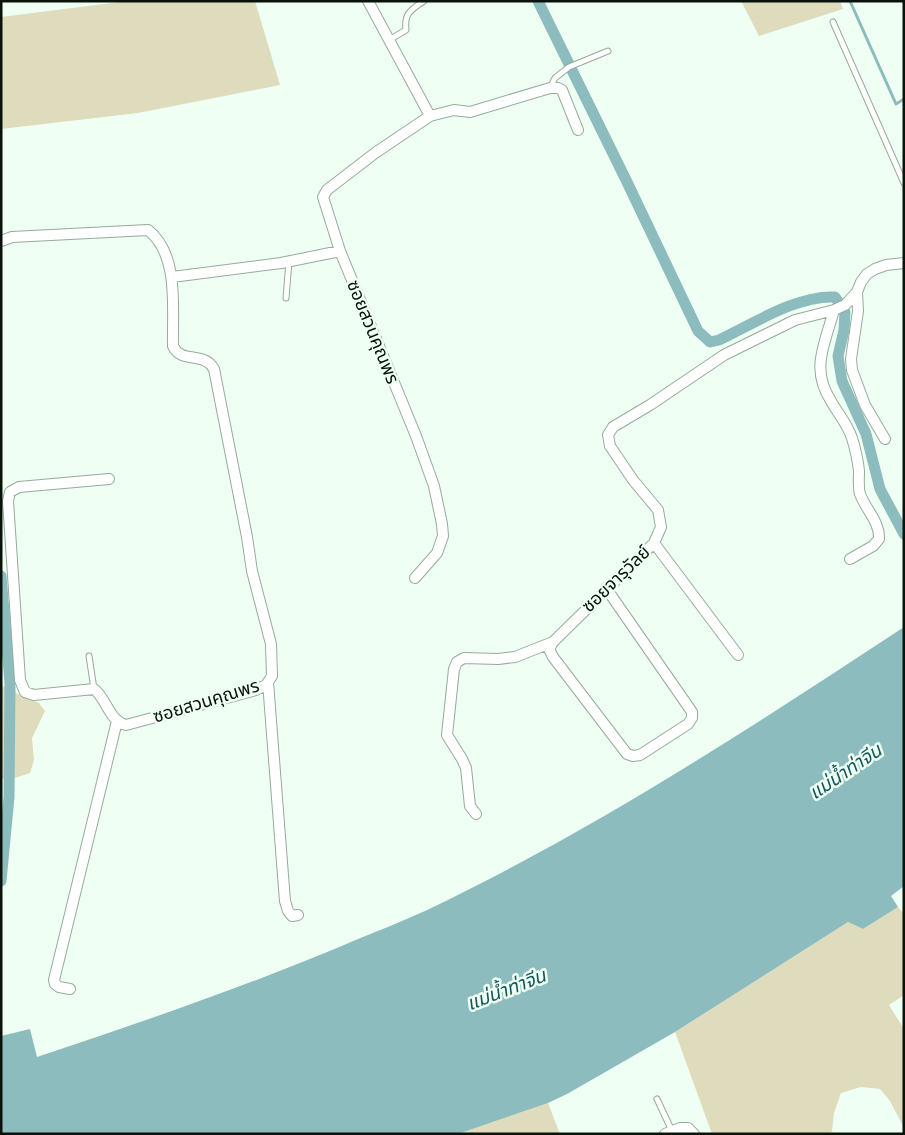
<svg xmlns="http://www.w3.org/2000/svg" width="905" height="1135" viewBox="0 0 905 1135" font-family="'IBM Plex Sans','Noto Sans Thai',sans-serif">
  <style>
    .green { fill: #dfdbbd }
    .water { fill: #8cbcbe }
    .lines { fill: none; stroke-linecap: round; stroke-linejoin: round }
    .stream { stroke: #8cbcbe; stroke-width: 3 }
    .canal { stroke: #8cbcbe; stroke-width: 11 }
    .service-casing { stroke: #95ac99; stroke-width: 7 }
    .minor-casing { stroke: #95ac99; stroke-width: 12 }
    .service { stroke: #fff; stroke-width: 5 }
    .minor { stroke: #fff; stroke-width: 10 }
    .labels { text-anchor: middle; stroke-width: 5; stroke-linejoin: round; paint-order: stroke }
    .street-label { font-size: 18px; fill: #0a120c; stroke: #f0fff3 }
    .water-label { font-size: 19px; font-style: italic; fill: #12575b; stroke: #f0fff3 }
  </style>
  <rect width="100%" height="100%" fill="#f0fff3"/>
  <!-- green -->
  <path class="green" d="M128,1H255L280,85L138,113L1,129V17Z
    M741,1H840L843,9L759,36Z
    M5,686L23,697L39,703L45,711L32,738L34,760L30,773L15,778L1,779V687Z
    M898,907L904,914V995L889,1005L904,1029V1128L890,1101L880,1089L861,1087L841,1093L834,1113L832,1131L830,1134H712L675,1032L848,922L863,929Z
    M548,1103L560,1134H458Z"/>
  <!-- water -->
  <path class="water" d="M904,627V886L891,896L898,907L863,929L848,922L675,1032L567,1094L548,1103L458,1134H1V1036L30,1029L37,1057C145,1021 253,984 358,939C380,930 403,921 425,911C593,831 749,729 904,627Z"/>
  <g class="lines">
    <!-- stream -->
    <path class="stream" d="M850,1L896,104L904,99"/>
    <!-- canal -->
    <path class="canal" d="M538,1L627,182L698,331L710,342L719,340C753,324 797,295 835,297L845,312L844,330L838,356L842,381L866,434L880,489L904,534
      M1,576L10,683L9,797L1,881"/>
    <defs>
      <path id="service" d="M833,22L904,183
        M389,40L406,30C404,14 410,10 424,1
        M550,88L555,78L569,67L608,51
        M286,298L289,261
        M89,656L94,689
        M657,1099L672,1131"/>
      <path id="minor" d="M368,1L430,116
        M1,241L12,237L148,230C180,255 172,310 173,346C181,364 204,351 214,369L247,537L252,571L271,644L272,676L266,685L256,690L126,725C109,721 107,699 94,689L34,695L25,692L20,680L8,501L10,492L19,487L109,479
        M172,277L281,263L340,251
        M857,292L858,311L851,359L852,370L865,405L885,439
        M834,310C825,344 810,369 831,401C838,414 847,423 852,438C855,448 858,461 859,471C859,479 858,487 860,494C866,510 880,522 879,539L873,546L850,559
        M654,543L738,655
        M415,578L437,553L443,536L442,524L434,486L416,436L340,251L323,197L327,190L375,153L430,116L454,110L470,112L550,88H558L562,90L578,130
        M553,642L549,649L553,657L627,754L633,756L640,755L688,724L692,718V712L606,588
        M268,682L285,901L288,911L292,916L298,915
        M476,814L470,806L466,768L462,759L447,735L454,669L457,662L464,658L498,659L515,657L553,642L654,543L661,527L658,510L633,480L610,446L608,435L613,427L650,405L724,355L795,320L834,310L845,305L857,292L861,282L867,274L875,269L886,265L904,263
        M70,989L59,987L55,984L54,980L117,721
        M665,1134L680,1128H688L694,1134"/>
    </defs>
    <!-- service casing -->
    <use href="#service" class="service-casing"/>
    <!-- minor casing -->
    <use href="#minor" class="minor-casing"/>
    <!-- service -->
    <use href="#service" class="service"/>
    <!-- minor -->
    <use href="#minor" class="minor"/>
  </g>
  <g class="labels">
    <!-- street labels -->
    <g class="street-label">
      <text transform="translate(373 332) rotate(68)" y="6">ซอยสวนคุณพร</text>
      <text transform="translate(616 579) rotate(-44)" y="6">ซอยจารุวัลย์</text>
      <text transform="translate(206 701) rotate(-17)" y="6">ซอยสวนคุณพร</text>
    </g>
    <!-- water labels -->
    <g class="water-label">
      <text transform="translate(845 771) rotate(-34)" y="7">แม่น้ำท่าจีน</text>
      <text transform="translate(506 989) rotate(-21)" y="7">แม่น้ำท่าจีน</text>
    </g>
  </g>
  <!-- border -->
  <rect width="905" height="1135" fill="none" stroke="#0a120c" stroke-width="5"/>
</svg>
